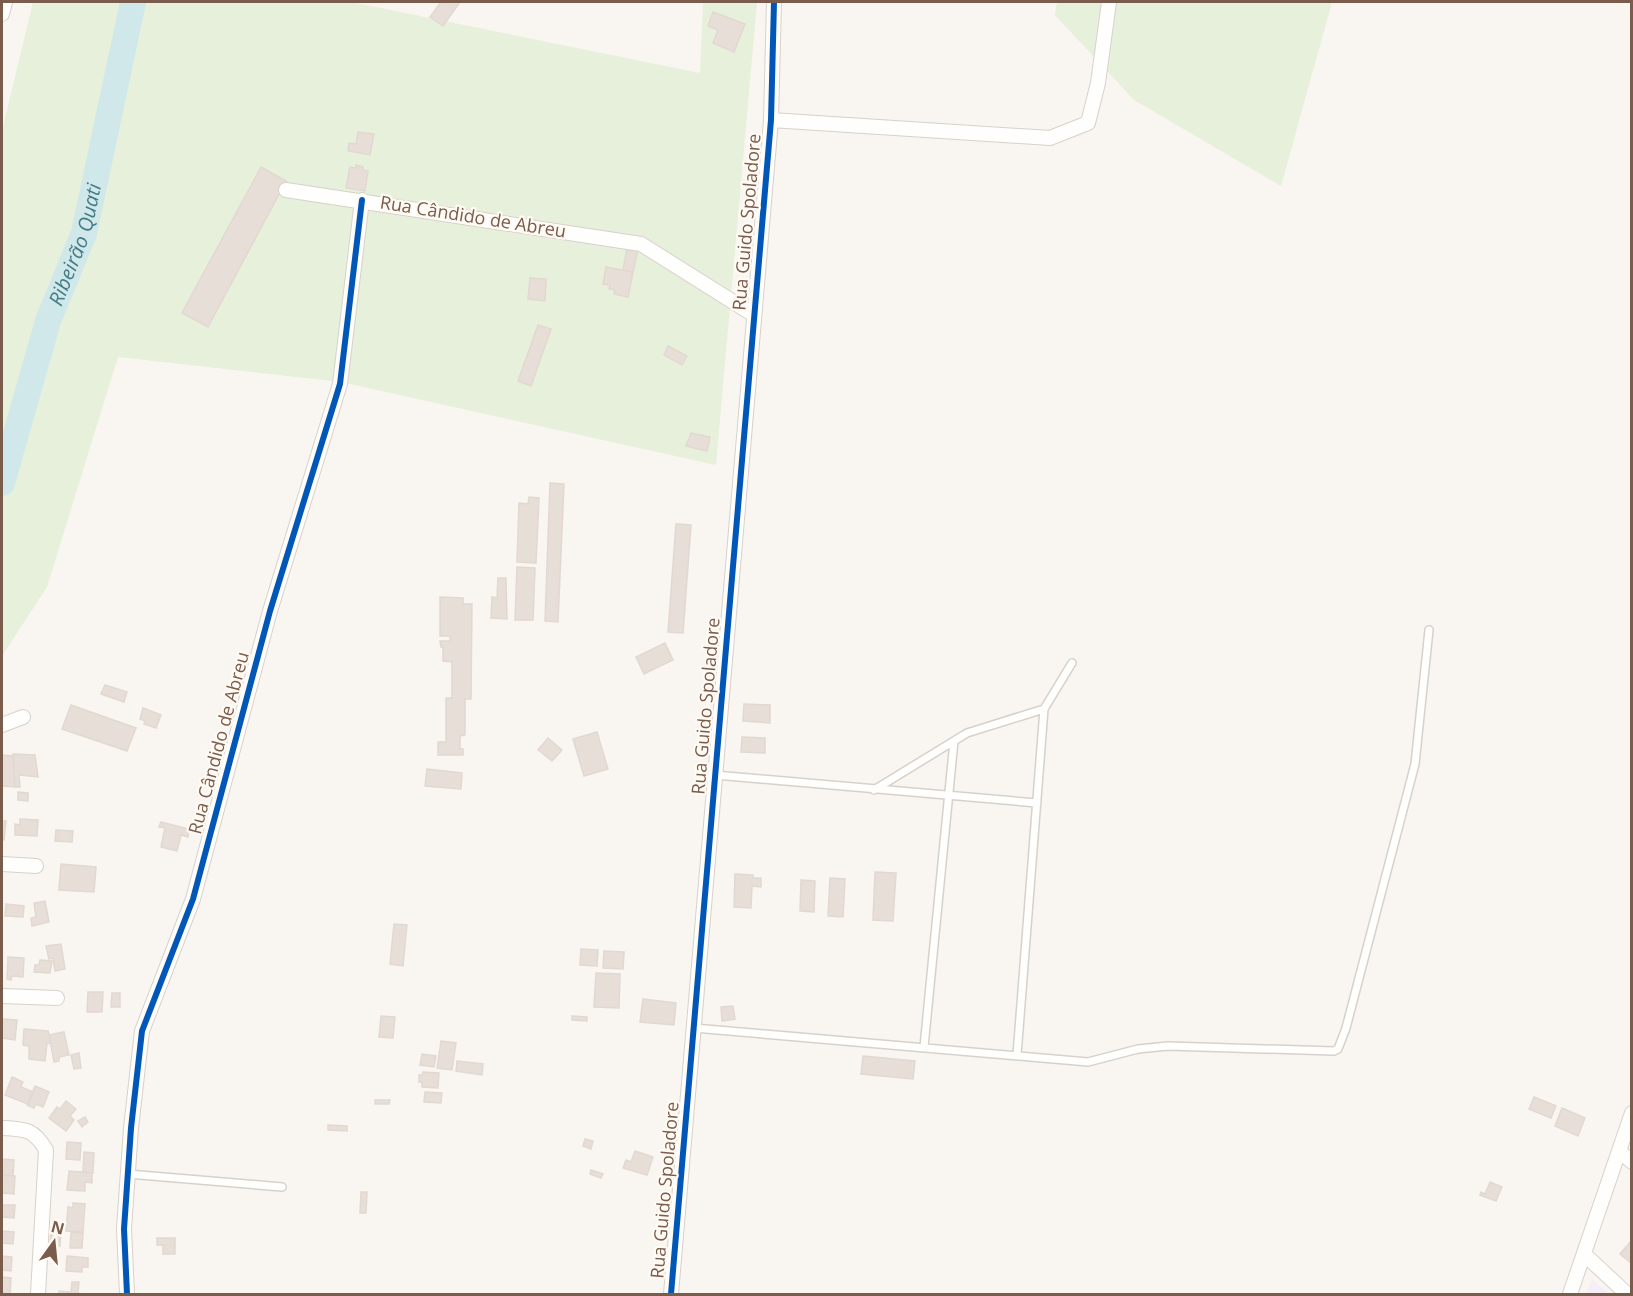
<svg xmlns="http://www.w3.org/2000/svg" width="1633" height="1296" viewBox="0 0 1633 1296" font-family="'Open Sans',sans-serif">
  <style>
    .education { fill: #f6eef6 }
    .green { fill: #e7f0db }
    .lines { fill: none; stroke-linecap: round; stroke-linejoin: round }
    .river { stroke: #d0e8ea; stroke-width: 26 }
    .building { fill: #e6ded7; stroke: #e2d8d2; stroke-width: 1.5 }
    .lane-casing { stroke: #d7d1cb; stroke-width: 10 }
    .street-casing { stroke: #d7d1cb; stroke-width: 16 }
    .lane { stroke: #fefefd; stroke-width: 7 }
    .street { stroke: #fefefd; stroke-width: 14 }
    .cycleway-casing { stroke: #fffaf3; stroke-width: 10 }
    .cycleway { stroke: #0057b8; stroke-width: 6 }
    .labels { text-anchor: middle; stroke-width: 4.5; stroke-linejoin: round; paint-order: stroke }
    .street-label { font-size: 18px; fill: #7a5c4d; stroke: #fffaf3 }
    .water-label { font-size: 20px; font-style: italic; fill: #437c86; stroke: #fffaf3 }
  </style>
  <rect width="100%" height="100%" fill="#f9f5f0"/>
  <!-- education -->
  <path class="education" d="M1592,1279L1609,1294H1586Z"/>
  <!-- green -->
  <path class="green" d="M33,2H351L700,73L703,2H757L716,465L341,382L118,357L47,587L2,656V131Z
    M1057,2H1332L1281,186L1134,100L1055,15Z"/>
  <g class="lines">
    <!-- river -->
    <path class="river" id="s1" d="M2,483L48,321L84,233L133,2"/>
  </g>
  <!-- building -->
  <path class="building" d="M441,2H460L443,26L430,17Z
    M713,12L745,24L734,52L713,43L718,30L708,26Z
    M358,132L374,134L370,155L348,151L349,143L356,144Z
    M356,165L363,167V170L368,171L365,191L346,188L350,167L356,168Z
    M261,167L286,181L208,327L182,313Z
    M628,243L639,245L633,272L623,270Z
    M606,267L633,272L628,297L614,294L615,290L609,289L610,285L603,284Z
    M530,278L546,279L545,301L528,299Z
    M538,325L551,329L531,386L518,381Z
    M668,346L687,356L682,365L664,355Z
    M691,433L710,437L707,451L686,446Z
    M550,483L564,484L558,622L545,621Z
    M529,497L539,498L536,563L517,562L519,503L528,504Z
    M676,524L691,525L683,633L668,632Z
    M517,567L535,568L533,620H515Z
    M498,578H506L507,619L491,618L492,597L497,598Z
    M440,597L463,598V604H472L471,699H465V735L460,736V749H463V755H438V742H446V698H452V662L443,661V647H441L440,641H450V636H440Z
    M665,643L673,660L644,674L636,657Z
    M105,685L127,692L124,702L101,694Z
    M744,704L770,705V723L743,721Z
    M71,705L136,728L127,751L62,729Z
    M143,708L161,715L156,728L144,724L145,721L140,719Z
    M597,732L608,769L584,776L573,739Z
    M742,737L765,738V753L741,752Z
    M548,738L562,750L552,761L538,750Z
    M13,754L35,755L38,777L19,775L20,787H15Z
    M2,755L13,756L15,787L2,786Z
    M427,769L462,773L461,789L425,786Z
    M18,792L28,793V801L18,800Z
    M20,819L38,820L37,836L15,835V824L20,825Z
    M2,821H6L4,840L2,839Z
    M161,822L189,829L188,837L181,835L177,851L161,847L165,828L159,827Z
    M56,830L73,831L72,842L55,841Z
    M61,864L96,867L94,892L59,890Z
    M875,872L896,873L893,921L873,920Z
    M735,874L753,875V878H761V887L752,886L751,908L734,907Z
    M830,878L845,879L843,917L828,916Z
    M801,880L815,881L814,912L800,911Z
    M45,901L49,922L32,926L31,918L36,917L34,903Z
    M6,904L24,906L23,917L5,916Z
    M394,924L407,925L403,966L390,964Z
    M61,944L65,969L55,971L53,958L49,959L46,946Z
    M581,949L598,950L597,966L580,965Z
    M604,951L624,952L623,969L603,968Z
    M8,957L24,958L23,977L12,976L11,980L7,979Z
    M40,960L52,961L50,973L34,972L35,965H39Z
    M596,973L620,974L619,1008L594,1007Z
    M88,992H103L102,1012H87Z
    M112,993H120V1007H111Z
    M643,999L676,1003L674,1025L640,1022Z
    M733,1006L735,1019L722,1021L721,1007Z
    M381,1016L395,1017L393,1038L379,1037Z
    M572,1016L587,1017V1021L572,1020Z
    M2,1019L17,1020L15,1040L2,1038Z
    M24,1029L48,1031L51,1044L47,1043L45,1061L29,1059V1046L23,1045Z
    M64,1032L69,1055L59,1057V1061L54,1062L49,1035Z
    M441,1041L456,1043L452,1070L437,1068Z
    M79,1053L81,1068L74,1069L71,1055Z
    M422,1054L436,1056L434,1067L420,1065Z
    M863,1056L915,1061L913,1079L861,1074Z
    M457,1061L483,1064L482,1075L456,1071Z
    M423,1072L439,1073L438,1088L422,1087V1082H419V1075H422Z
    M12,1077L23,1082L21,1087L33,1092L28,1104L5,1095Z
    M35,1086L49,1092L43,1107L36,1104L34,1108L27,1105Z
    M425,1092L442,1093L441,1103L424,1102Z
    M1534,1097L1556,1106L1551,1118L1529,1109Z
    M375,1100H390L389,1104H375Z
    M66,1101L76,1109L70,1116L74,1120L66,1131L49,1118L57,1107L60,1109Z
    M1562,1108L1585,1118L1578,1136L1555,1126Z
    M85,1117L88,1122L82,1127L78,1121Z
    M328,1125L347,1126V1131L328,1130Z
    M585,1139L593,1141L591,1149L583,1146Z
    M67,1142L81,1143L80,1160L66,1159Z
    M635,1151L653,1157L647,1175L623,1168L626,1160L631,1162Z
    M84,1152L94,1153L93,1173L83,1172Z
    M2,1159L14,1160L13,1176L2,1175Z
    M591,1170L603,1174L601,1178L590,1174Z
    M69,1171L92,1173V1183L85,1182V1191L67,1190Z
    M2,1175L15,1176L14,1194L2,1193Z
    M1490,1182L1502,1187L1496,1201L1480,1195L1481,1192L1485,1194Z
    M361,1192H367L366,1213H360Z
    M73,1203L85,1204L83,1232L66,1231L68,1207L73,1208Z
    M2,1205H15L14,1218L2,1217Z
    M2,1231L14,1232L13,1244L2,1243Z
    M51,1231L61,1232L60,1246H50Z
    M71,1232L83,1233L82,1248H70Z
    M157,1238H175V1254H163V1245H157Z
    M1632,1240V1264L1620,1254Z
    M2,1256L12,1257L11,1271L2,1270Z
    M67,1256L88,1258V1267H82V1272L66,1271Z
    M2,1277L11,1278L10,1294H2Z
    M72,1282H79L78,1293L82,1294H59V1291L71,1292Z"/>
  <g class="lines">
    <defs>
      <path id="lane" d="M715,775L1037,803
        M874,790L967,733L1044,709L1072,663
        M694,1028L1088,1062L1138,1049L1168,1046L1334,1051L1338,1049L1346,1028L1415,764L1429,630
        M924,1047L954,741
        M1017,1055L1044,709
        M128,1174L282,1187"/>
      <path id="street" d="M2,14L5,2
        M771,120L1050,138L1088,123L1098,83L1109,2
        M286,190L641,244L754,315
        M2,725L23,717
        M2,864L36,866
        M2,996L57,998
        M2,1128C25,1129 34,1129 46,1150L38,1294
        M1619,1151L1632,1162
        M1584,1254L1627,1294
        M127,1294L124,1229L131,1128L142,1031L193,899L270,611L340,384L362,200
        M671,1294L771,120L774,2
        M1570,1294L1632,1113"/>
    </defs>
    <!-- lane casing -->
    <use href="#lane" class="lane-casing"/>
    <!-- street casing -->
    <use href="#street" class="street-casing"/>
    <!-- lane -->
    <use href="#lane" class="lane"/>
    <!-- street -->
    <use href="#street" class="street"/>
    <defs>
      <path id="cycleway" d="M127,1294L124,1229L131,1128L142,1031L193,899L270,611L340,384L362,200
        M671,1294L771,120L774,2"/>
    </defs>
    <!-- cycleway casing -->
    <use href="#cycleway" class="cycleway-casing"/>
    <!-- cycleway -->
    <use href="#cycleway" class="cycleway"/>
  </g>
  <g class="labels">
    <!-- street labels -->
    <g class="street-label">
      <text transform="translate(473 217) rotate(9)" y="6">Rua Cândido de Abreu</text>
      <text transform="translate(747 222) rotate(-85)" y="6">Rua Guido Spoladore</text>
      <text transform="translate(706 706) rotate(-85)" y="6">Rua Guido Spoladore</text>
      <text transform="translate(219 743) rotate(-75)" y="6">Rua Cândido de Abreu</text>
      <text transform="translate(665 1190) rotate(-85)" y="6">Rua Guido Spoladore</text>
    </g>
    <!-- water labels -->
    <g class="water-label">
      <text dy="7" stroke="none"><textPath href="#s1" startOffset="250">Ribeirão Quati</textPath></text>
    </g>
  </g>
  <!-- border -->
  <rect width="1633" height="1296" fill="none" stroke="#7a5c4d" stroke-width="6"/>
  <!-- north arrow -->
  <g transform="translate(54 1242) rotate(15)" stroke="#fffaf3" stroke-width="4.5" paint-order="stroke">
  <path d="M0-4.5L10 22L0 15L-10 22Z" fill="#7a5c4d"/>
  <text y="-9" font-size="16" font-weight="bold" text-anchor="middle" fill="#7a5c4d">N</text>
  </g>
</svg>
